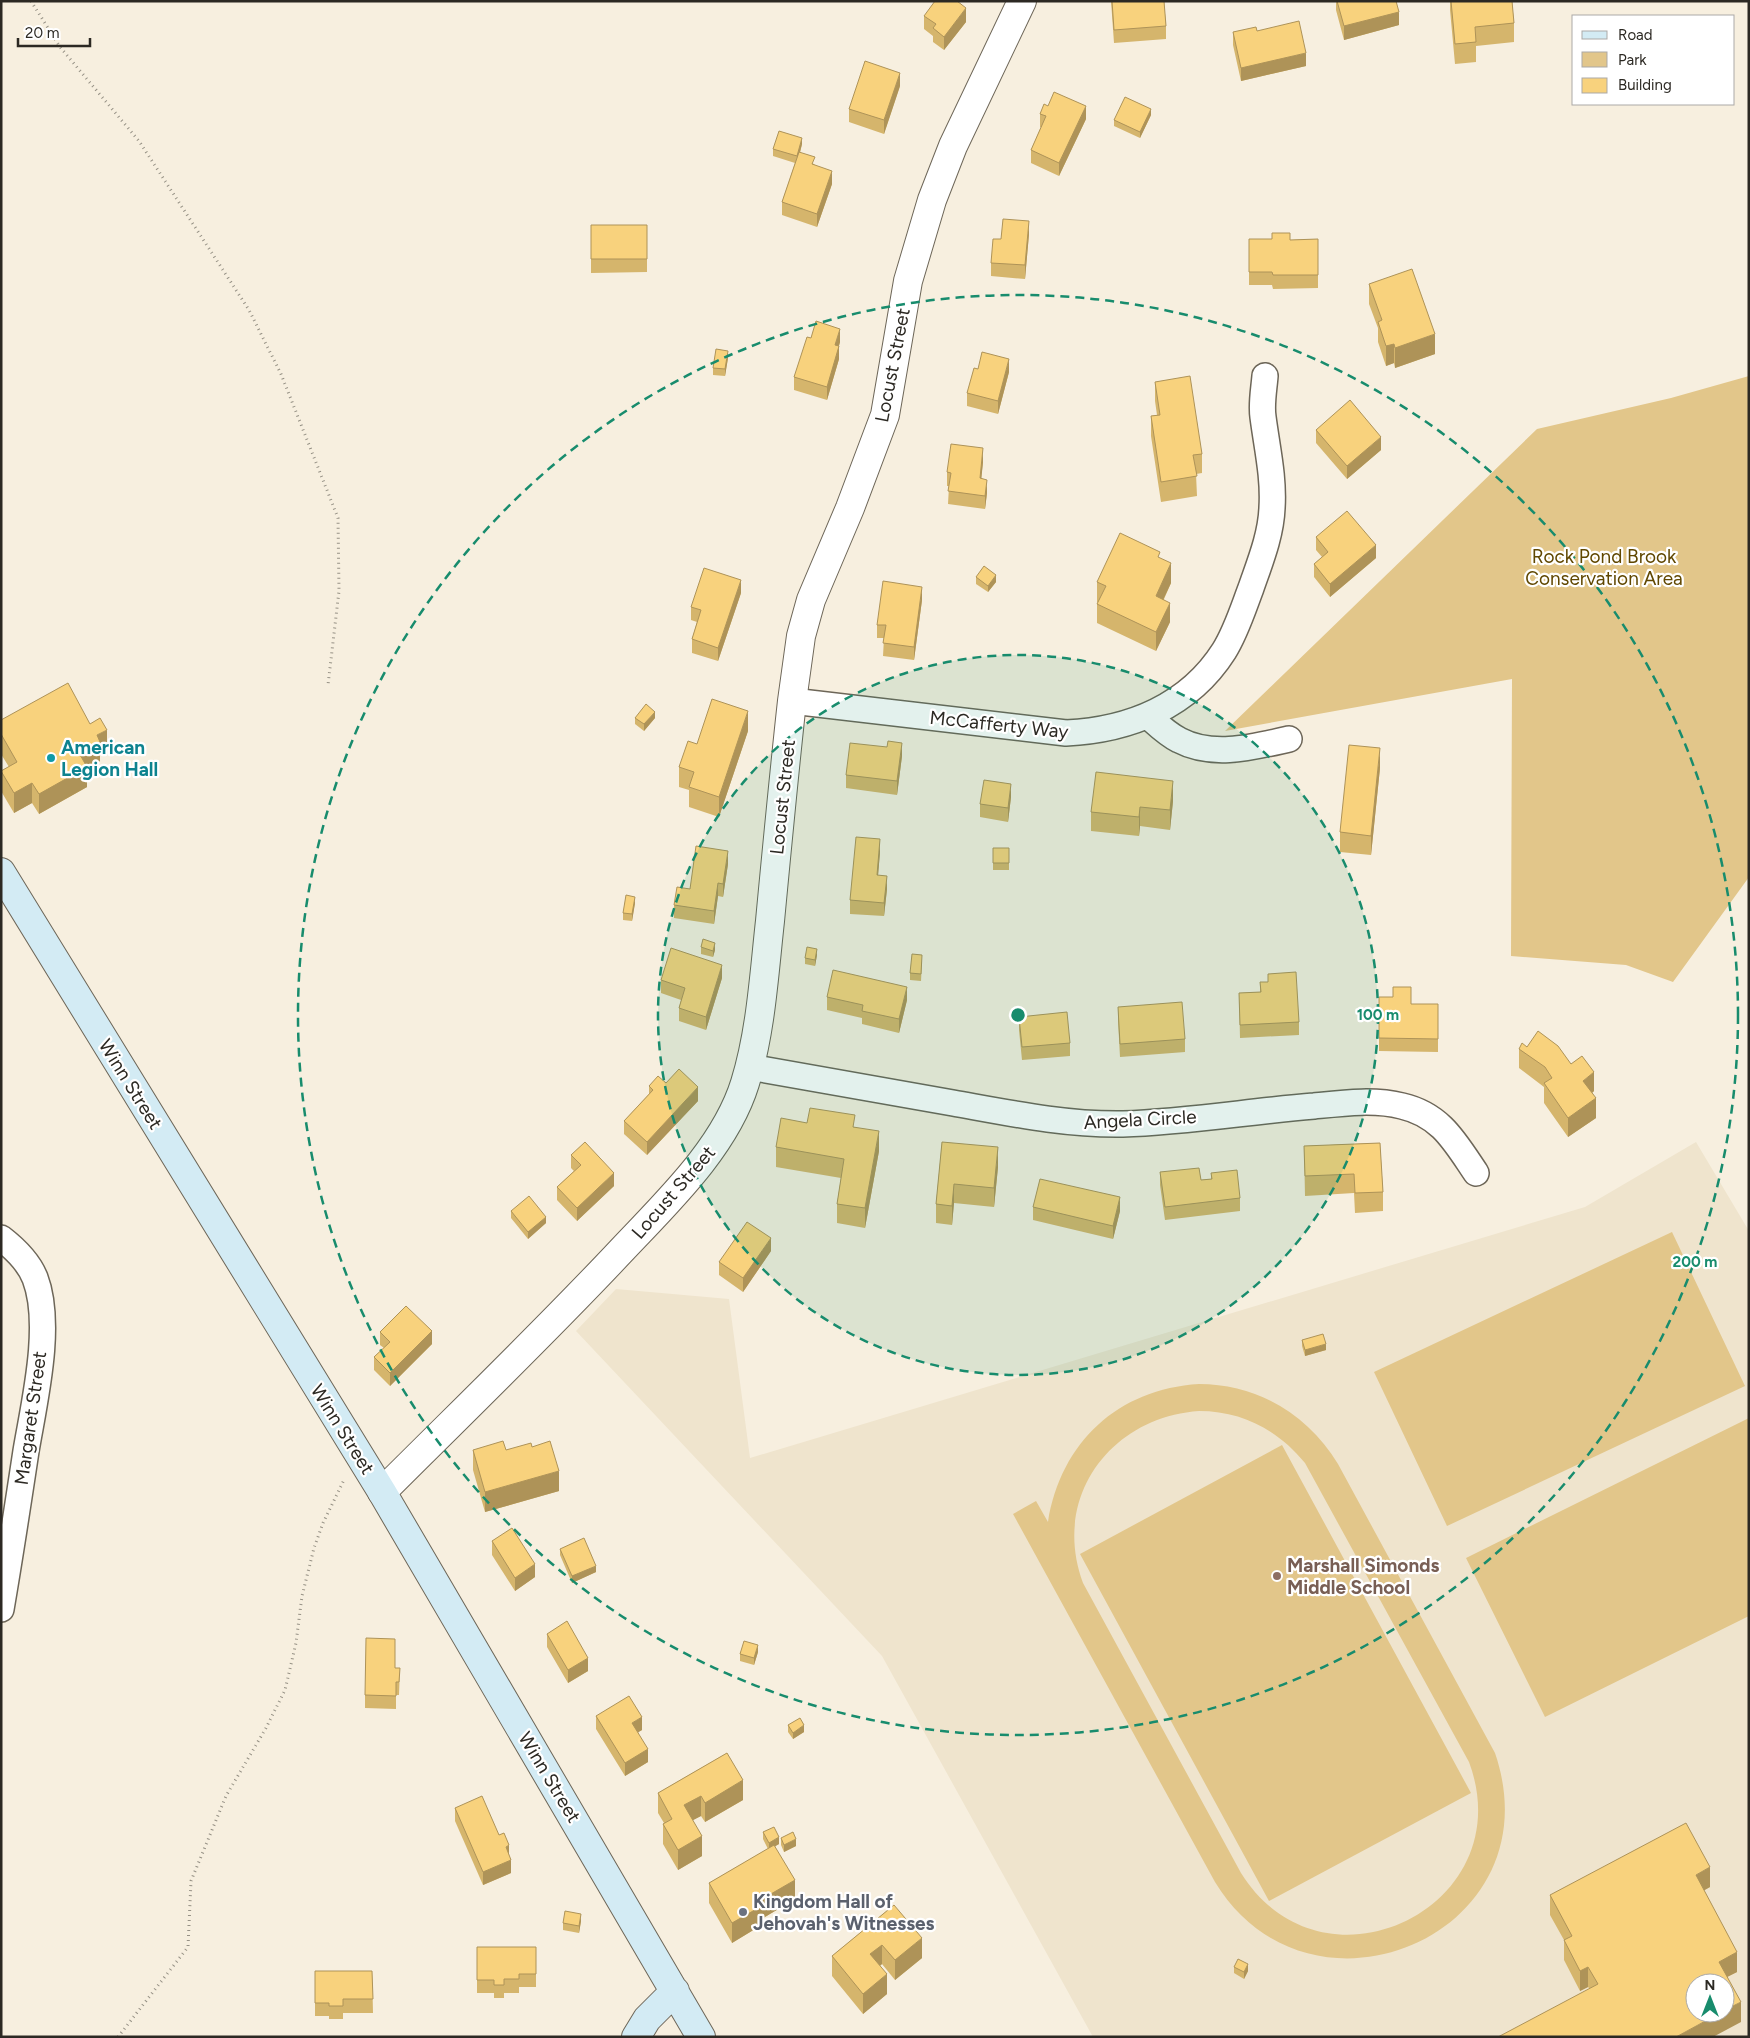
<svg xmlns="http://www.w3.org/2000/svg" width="1750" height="2038" viewBox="0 0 1750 2038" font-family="Figtree,sans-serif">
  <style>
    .built { fill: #efe4cd; fill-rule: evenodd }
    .green { fill: #e2c68a; fill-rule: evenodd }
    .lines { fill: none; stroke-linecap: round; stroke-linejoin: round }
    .minor-casing { stroke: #6d6658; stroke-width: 28 }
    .tertiary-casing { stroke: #6d6658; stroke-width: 30 }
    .secondary-casing { stroke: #6d6658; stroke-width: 30 }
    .path { stroke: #969185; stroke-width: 3; stroke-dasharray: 1 4; stroke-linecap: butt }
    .minor { stroke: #fff; stroke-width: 25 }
    .tertiary { stroke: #fff; stroke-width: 28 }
    .secondary { stroke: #d3ebf4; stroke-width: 28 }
    .wall { fill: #d5b56c }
    .shaded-wall { fill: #ae9358 }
    .building { fill: #f8d27d; stroke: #ae9358 }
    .ring { fill: none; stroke: #188c6d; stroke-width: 2.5; stroke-dasharray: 9 6 }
    .culture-dot { fill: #0f9aa8; stroke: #fff; stroke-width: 2 }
    .education-dot { fill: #8d6e63; stroke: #fff; stroke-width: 2 }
    .worship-dot { fill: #6b7280; stroke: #fff; stroke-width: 2 }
    .labels { text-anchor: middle; stroke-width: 4.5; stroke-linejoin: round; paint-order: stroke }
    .street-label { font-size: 19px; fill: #2c2923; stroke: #fff }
    .park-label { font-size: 19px; fill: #604700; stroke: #fff }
    .culture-label { font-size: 19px; font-weight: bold; fill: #0d838f; stroke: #fff; text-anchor: start }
    .education-label { font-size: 19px; font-weight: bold; fill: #785e54; stroke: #fff; text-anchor: start }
    .worship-label { font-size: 19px; font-weight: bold; fill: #5b616d; stroke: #fff; text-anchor: start }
    .centre { fill: #188c6d; stroke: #fff; stroke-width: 2.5 }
    .ring-label { font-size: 15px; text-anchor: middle; font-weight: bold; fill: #188c6d; stroke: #fff; stroke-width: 4.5; stroke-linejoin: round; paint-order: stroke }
  </style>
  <rect width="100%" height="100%" fill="#f7efdf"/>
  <!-- built -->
  <path class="built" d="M1696,1142L1749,1231V2037H1093L882,1656L576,1331L616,1289L729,1299L750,1458L1585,1207ZM1695,1983H1725V2013H1695Z"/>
  <!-- green -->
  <path class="green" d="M1749,376V877L1673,982L1626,965L1511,956L1512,679L1225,731L1537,429L1671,398Z
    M1672,1232L1745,1386L1447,1526L1374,1372Z
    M1199,1384C1257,1384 1308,1414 1338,1464L1495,1753C1557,1935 1310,2038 1215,1882L1013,1514L1036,1501L1048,1522C1061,1442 1118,1389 1199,1384ZM1199,1411C1242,1411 1278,1430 1305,1463L1469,1762C1523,1907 1323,2004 1241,1873L1083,1583C1051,1497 1111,1417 1199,1411Z
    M1749,1418V1616L1545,1717L1466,1558Z
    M1282,1445L1471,1793L1269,1901L1080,1554Z"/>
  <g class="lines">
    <defs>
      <path id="minor" d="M792,701L1066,733C1130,730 1189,706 1224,651C1236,632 1243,609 1251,588C1260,562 1271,535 1272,508C1274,477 1267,448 1263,417C1261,404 1264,389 1265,376
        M1148,716C1158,725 1167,734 1179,740C1213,758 1253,747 1289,739
        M749,1067C817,1079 885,1091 953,1103C1009,1113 1066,1125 1123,1124C1187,1122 1251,1111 1314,1106C1343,1103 1374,1099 1402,1106C1441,1115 1455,1142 1476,1173
        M1,1238C14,1248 29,1263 35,1278C53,1325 34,1403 26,1451C18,1504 10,1557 1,1609"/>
      <path id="tertiary" d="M382,1492C462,1412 543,1334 620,1252C666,1203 725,1148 745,1083C761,1031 764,975 770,921C777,847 784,774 792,701L801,636L811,600L850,508L885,415L908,281L932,200L953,146L1022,1"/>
      <path id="secondary" d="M1,872L382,1492L701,2037
        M636,2037L647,2019L675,1991"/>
    </defs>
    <!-- minor casing -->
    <use href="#minor" class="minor-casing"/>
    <!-- tertiary casing -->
    <use href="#tertiary" class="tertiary-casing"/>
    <!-- secondary casing -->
    <use href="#secondary" class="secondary-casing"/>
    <!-- path -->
    <path class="path" d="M31,1L60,47L139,141L249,310L281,374L338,518L339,591L328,685
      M118,2037L188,1947L191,1881L226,1796L266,1728L285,1690L296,1643L302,1596L314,1548L323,1523L344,1480"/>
    <!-- minor -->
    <use href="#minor" class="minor"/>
    <!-- tertiary -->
    <use href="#tertiary" class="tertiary"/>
    <!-- secondary -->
    <use href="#secondary" class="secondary"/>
  </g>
  <!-- wall -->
  <path class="wall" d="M1111,1H1164L1166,26V39L1114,43Z
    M1336,1H1396L1399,25L1344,40L1336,10Z
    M1450,1H1512L1514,23V42L1476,46V62L1455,64L1450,10Z
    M924,16L966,22L944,50L933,42V36L924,29Z
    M1257,31L1306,66L1241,81L1233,45V32Z
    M900,86L884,134L849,122V109Z
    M1048,106L1086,119L1059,176L1031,163V150L1041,127H1040V114Z
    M1151,115L1140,138L1114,126V120Z
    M802,144L800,153L815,165L832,184L817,227L782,215V202L795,163L773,156V149Z
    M591,225H647V272L591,273Z
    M1029,234L1025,279L991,276V263L1001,239Z
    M1249,239L1290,240L1318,239V288L1273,289L1272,285H1249Z
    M1369,284L1435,354L1395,368L1394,363L1386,366L1378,342V328L1369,304Z
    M811,338L840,342L839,346V359L827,400L794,390V377Z
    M728,358L725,376L713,375V368Z
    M978,369L1009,372L998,414L967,406V393Z
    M1155,382L1202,454V473L1196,474L1197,496L1161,502L1151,436V416L1157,415L1155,401Z
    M1316,430L1381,450L1347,479L1316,443Z
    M983,462L981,479L987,493L985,509L948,504L949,486H947V472Z
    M1316,537L1376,558L1330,597L1314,577V564L1322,557L1316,550Z
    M1160,558L1171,583L1164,599L1170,622L1156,651L1097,623V604L1098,602H1097V582Z
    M976,577L996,582L988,592L976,584Z
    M741,593L718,661L692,653V639L697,622L691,620V607Z
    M922,600L914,660L883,656L884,638H877V625Z
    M635,718H655L644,731L635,724Z
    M1,720L90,724L107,749L100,753V761L87,769V787L39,814L32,803L14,813L1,791V771L9,767L1,754Z
    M748,731L719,817L689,807V790L679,787V767L697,744Z
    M902,756L897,795L846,788V775Z
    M1380,768L1371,855L1340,852V832Z
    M1011,797L1008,822L980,817V804Z
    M1173,801L1170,830L1140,826L1139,836L1091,831V812Z
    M993,848H1009V870H993Z
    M880,852L878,875L887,889L884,916L850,914V900Z
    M728,864L723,897L718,896L714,924L674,918V905L690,889Z
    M635,903L632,921L623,920V913Z
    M701,947L715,950L713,957L701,954Z
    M817,955L815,966L805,964V958Z
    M922,962L921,981L910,980V973Z
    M722,978L706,1030L679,1021V1008L681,1000L661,993V980Z
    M1260,982L1299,1022V1035L1240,1038L1239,993L1260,992Z
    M827,997L907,1000L899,1033L862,1024V1018L827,1010Z
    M1379,997L1411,1004H1438V1052L1379,1051Z
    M1118,1007L1185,1039V1052L1120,1057L1118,1020Z
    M1019,1017L1070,1043V1056L1022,1060L1019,1030Z
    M1527,1047L1571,1064L1594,1091L1592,1093L1596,1118L1568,1137L1544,1103V1087L1519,1068V1049Z
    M649,1086L698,1101L647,1155L624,1134V1121L649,1094Z
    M807,1123L855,1127L879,1151L865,1228L837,1223V1204L841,1178L776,1167V1147Z
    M942,1142L998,1167L994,1207L954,1203L952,1225L936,1223V1204Z
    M1380,1143L1383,1192V1211L1355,1213L1354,1193L1305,1196L1304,1146Z
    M571,1155L614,1186L577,1221L557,1200V1187L574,1171L571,1168Z
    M1160,1172L1201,1180L1211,1179V1173L1240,1198V1211L1165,1220L1160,1185Z
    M1033,1207L1120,1211L1113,1239L1033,1220Z
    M511,1211L546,1223L528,1239L511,1218Z
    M771,1251L743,1292L719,1275V1262Z
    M380,1332L432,1344L390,1386L374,1370V1357L384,1348L380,1345Z
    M1302,1340L1326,1350L1305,1356L1302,1346Z
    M532,1447L559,1491L485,1512L473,1470V1450H506Z
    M492,1541L535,1577L515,1591L492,1555Z
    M560,1549L596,1572L572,1583L560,1555Z
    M547,1634L588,1671L568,1683L547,1647Z
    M758,1652L754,1665L740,1661V1654Z
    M395,1668H400L399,1695H396V1709L365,1708V1695Z
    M596,1716L642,1730L638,1732L648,1762L625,1776L596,1729Z
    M788,1725L804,1732L793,1739L788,1732Z
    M727,1753L743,1800L705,1822L701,1816L692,1820L702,1856L678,1870L663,1844V1824L664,1823L658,1813V1793Z
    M455,1808L499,1835L509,1855L511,1873L483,1885L455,1821Z
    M763,1832L779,1844L775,1846L795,1899L760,1920V1926L732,1943L709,1903V1883L768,1849L763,1839Z
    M781,1838L796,1846L784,1852L781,1845Z
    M1710,1887L1704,1890L1737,1972L1727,1977L1741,2022L1589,1988L1588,1987L1580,1991L1564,1960V1940L1550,1915V1895Z
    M894,1905L922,1958L895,1980L882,1964L880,1966L887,1994L863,2014L832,1976V1956Z
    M581,1921L579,1933L563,1930V1923Z
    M477,1947H536V1987H519V1993H504V1998H494V1993H477Z
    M1234,1967L1248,1971L1244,1979L1234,1973Z
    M315,1971H372L373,2013H343V2019H329V2016H315Z"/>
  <!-- shaded-wall -->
  <path class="shaded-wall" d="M966,8V22L944,50V37Z
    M1399,12V25L1344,40V26Z
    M1306,53V66L1241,81V68Z
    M900,73V86L884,134V120Z
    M1086,106V119L1059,176V163Z
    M1151,109V115L1140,138V132Z
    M802,138V144L797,163V156Z
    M832,171V184L817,227V214Z
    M1029,221V234L1025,279V265Z
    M840,329V342L835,358V345Z
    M1435,334V354L1395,368V348Z
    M1394,344V363L1386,366V346Z
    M839,346V359L827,400V387Z
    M728,351V358L725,376V369Z
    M1009,359V372L998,414V401Z
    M1381,437V450L1347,479V466Z
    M983,448V462L980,492V478Z
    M987,480V493L985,509V496Z
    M1376,545V558L1330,597V584Z
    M1171,563V583L1156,615V596Z
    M996,575V582L988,592V586Z
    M741,580V593L718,661V648Z
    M922,587V600L914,660V647Z
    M1170,603V622L1156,651V632Z
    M748,711V731L719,817V797Z
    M655,712V718L644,731V724Z
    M107,730V749L100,753V761L87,769V787L39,814V794L97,735Z
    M902,743V756L897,795V781Z
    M1380,748V768L1371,855V836Z
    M1173,781V801L1170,830V810Z
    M32,783V803L14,813V793Z
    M1011,784V797L1008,822V808Z
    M1140,807V826L1139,836V817Z
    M880,839V852L877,888V875Z
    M728,851V864L723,897V884Z
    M887,876V889L884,916V903Z
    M718,883V896L714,924V911Z
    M635,897V903L632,921V914Z
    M715,943V950L713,957V951Z
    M817,949V955L815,966V960Z
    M722,965V978L706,1030V1017Z
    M907,987V1000L899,1033V1019Z
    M1594,1072V1091L1583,1101V1081Z
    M698,1087V1101L647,1155V1142Z
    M1596,1098V1118L1568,1137V1118Z
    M879,1131V1151L865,1228V1208Z
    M998,1147V1167L994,1207V1188Z
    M614,1173V1186L577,1221V1208Z
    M954,1184V1203L952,1225V1206Z
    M1120,1197V1211L1113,1239V1226Z
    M546,1217V1223L528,1239V1232Z
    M771,1238V1251L743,1292V1278Z
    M432,1331V1344L390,1386V1373Z
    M1326,1344V1350L1305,1356V1350Z
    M559,1471V1491L485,1512V1492Z
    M535,1564V1577L515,1591V1578Z
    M596,1566V1572L572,1583V1576Z
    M758,1645V1652L754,1665V1658Z
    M588,1658V1671L568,1683V1670Z
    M642,1717V1730L632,1736V1723Z
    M804,1725V1732L793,1739V1733Z
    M648,1749V1762L625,1776V1763Z
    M743,1780V1800L705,1822V1803Z
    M701,1796V1816L684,1825V1805Z
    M702,1836V1856L678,1870V1850Z
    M779,1837V1844L769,1850V1843Z
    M796,1839V1846L784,1852V1845Z
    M509,1845V1858L506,1847Z
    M511,1860V1873L483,1885V1872Z
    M1710,1867V1887L1696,1895V1875Z
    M795,1880V1899L760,1920V1926L732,1943V1923L757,1902Z
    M581,1914V1921L579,1933V1926Z
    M922,1938V1958L895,1980V1960Z
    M882,1945V1964L870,1973V1954Z
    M1737,1952V1972L1719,1981V1962Z
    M1248,1964V1971L1244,1979V1972Z
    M1588,1967V1987L1580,1991V1971Z
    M887,1974V1994L863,2014V1994Z
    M1741,2002V2022L1713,2037H1676L1720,2013H1725V2010Z"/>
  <!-- building -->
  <path class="building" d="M935,1H957L966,8L944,37L933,28L936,24L924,16Z
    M1112,1H1164L1166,26L1114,30Z
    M1337,1H1396L1399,12L1344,26Z
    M1451,1H1512L1514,23L1475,27L1476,42L1455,44Z
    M1299,21L1306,53L1241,68L1233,32L1256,27L1257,31Z
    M865,61L900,73L884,120L849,109Z
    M1054,92L1086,106L1059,163L1031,150L1046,116L1040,114L1044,104L1048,106Z
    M1125,97L1151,109L1140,132L1114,120Z
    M779,131L802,138L797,156L773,149Z
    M799,152L815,157L812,164L832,171L817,214L782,202Z
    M1003,219L1029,221L1025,265L991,263L993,239H1001Z
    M591,225H647V259H591Z
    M1272,233H1290V240L1318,239V275H1273L1272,272H1249V239H1272Z
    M1412,269L1435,334L1395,348L1394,344L1386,346L1378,322L1382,320L1369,284Z
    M816,321L840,329L835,345L839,346L827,387L794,377L807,337L811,338Z
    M716,349L728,351L725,369L713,368Z
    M982,352L1009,359L998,401L967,393L974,368L978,369Z
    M1190,376L1202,454L1193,455L1197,476L1161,482L1151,416L1160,415L1155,382Z
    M1350,400L1381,437L1347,466L1316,430Z
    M951,444L983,448L980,478L987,480L985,496L948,491L951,473L947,472Z
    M1347,511L1376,545L1330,584L1314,564L1328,552L1316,537Z
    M1120,533L1160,552L1158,557L1171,563L1156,596L1170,603L1156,632L1097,604L1106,586L1097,582Z
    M984,566L996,575L988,586L976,577Z
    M704,568L741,580L718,648L692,639L701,610L691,607Z
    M883,581L922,587L914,647L883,643L886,625H877Z
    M68,683L90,724L100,718L107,730L97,735L100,742L79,753L87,767L39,794L32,783L14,793L1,771L17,762L1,734V720Z
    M712,699L748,711L719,797L689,787L694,772L679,767L688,741L697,744Z
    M646,704L655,712L644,724L635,718Z
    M888,741L902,743L897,781L846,775L850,743L887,747Z
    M1349,745L1380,748L1371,836L1340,832Z
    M1096,772L1173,781L1170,810L1140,807L1139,817L1091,812Z
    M984,780L1011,784L1008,808L980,804Z
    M856,837L880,839L877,875L887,876L884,903L850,900Z
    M696,846L728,851L723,884L718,883L714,911L674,905L677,887L690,889Z
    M993,848H1009V863H993Z
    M626,895L635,897L632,914L623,913Z
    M703,939L715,943L713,951L701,947Z
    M807,947L817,949L815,960L805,958Z
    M671,948L722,965L706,1017L679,1008L685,988L661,980Z
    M912,954L922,955L921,974L910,973Z
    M833,970L907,987L899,1019L862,1011L863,1005L827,997Z
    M1296,972L1299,1022L1240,1025L1239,993L1261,992L1260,982H1268V974Z
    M1393,987H1411V1004H1438V1039L1379,1038V997H1393Z
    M1182,1002L1185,1039L1120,1044L1118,1007Z
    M1067,1012L1070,1043L1022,1047L1019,1017Z
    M1538,1031L1558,1046L1571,1064L1582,1056L1594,1072L1583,1081L1596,1098L1568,1118L1544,1083L1552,1078L1545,1067L1519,1049L1522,1043L1527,1047Z
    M679,1069L698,1087L647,1142L624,1121L653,1090L649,1086L658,1076L666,1083Z
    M810,1108L855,1115L853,1127L879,1131L865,1208L837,1204L844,1159L776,1147L781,1118L807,1123Z
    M585,1142L614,1173L577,1208L557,1187L581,1165L571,1155Z
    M942,1142L998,1147L994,1188L954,1184L952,1206L936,1204Z
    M1380,1143L1383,1192L1355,1193L1354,1174L1305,1176L1304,1146Z
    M1199,1168L1201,1180L1212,1179L1211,1173L1237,1170L1240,1198L1165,1207L1160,1172Z
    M1040,1179L1120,1197L1113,1226L1033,1207Z
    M529,1196L546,1217L528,1232L511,1211Z
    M747,1222L771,1238L743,1278L719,1262Z
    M406,1306L432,1331L390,1373L374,1357L390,1342L380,1332Z
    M1323,1334L1326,1344L1305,1350L1302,1340Z
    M503,1441L506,1450L531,1443L532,1447L550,1441L559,1471L485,1492L473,1450Z
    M512,1528L535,1564L515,1578L492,1541Z
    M584,1538L596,1566L572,1576L560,1549Z
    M567,1621L588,1658L568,1670L547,1634Z
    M366,1638L395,1639V1668H400L399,1682H396V1696L365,1695Z
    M744,1641L758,1645L754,1658L740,1654Z
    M629,1696L642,1717L632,1723L648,1749L625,1763L596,1716Z
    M800,1718L804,1725L793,1733L788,1725Z
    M727,1753L743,1780L705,1803L701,1796L684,1805L702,1836L678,1850L663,1824L672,1819L658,1793Z
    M482,1796L499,1835L504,1833L509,1845L506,1847L511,1860L483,1872L455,1808Z
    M1686,1823L1710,1867L1696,1875L1737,1952L1719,1962L1741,2002L1725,2010V1983H1695V2013H1720L1676,2037H1498L1598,1984L1588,1967L1580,1971L1564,1940L1572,1936L1550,1895Z
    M774,1827L779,1837L769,1843L763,1832Z
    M793,1832L796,1839L784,1845L781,1838Z
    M774,1845L795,1880L757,1902L760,1907L732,1923L709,1883Z
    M894,1905L922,1938L895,1960L882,1945L870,1954L887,1974L863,1994L832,1956Z
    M565,1911L581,1914L579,1926L563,1923Z
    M477,1947H536V1974H519V1979H504V1985H494V1980H477Z
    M1238,1959L1248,1964L1244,1972L1234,1967Z
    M315,1971H372L373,1999H343V2006H329V2003H315Z"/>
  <!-- distance rings -->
  <circle cx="1018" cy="1015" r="360" fill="#188c6d" fill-opacity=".12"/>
  <g class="ring">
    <circle cx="1018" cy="1015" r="360"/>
    <circle cx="1018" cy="1015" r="720"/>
  </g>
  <!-- markers -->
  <circle class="culture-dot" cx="51" cy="758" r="5"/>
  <circle class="education-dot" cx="1277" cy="1576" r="5"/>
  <circle class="worship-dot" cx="743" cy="1912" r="5"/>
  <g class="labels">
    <!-- street labels -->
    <g class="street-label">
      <text transform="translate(892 365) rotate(-79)" y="7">Locust Street</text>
      <text transform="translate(999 724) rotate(6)" y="7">McCafferty Way</text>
      <text transform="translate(782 797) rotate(-84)" y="7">Locust Street</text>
      <text transform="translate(131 1084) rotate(58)" y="7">Winn Street</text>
      <text transform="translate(1140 1119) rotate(-3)" y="7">Angela Circle</text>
      <text transform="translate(673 1192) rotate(-49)" y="7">Locust Street</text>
      <text transform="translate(30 1418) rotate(-82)" y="7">Margaret Street</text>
      <text transform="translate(343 1429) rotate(58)" y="7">Winn Street</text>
      <text transform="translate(550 1777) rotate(59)" y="7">Winn Street</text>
    </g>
    <!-- park labels -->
    <g class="park-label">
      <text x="1604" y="563">Rock Pond Brook<tspan x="1604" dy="22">Conservation Area</tspan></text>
    </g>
    <!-- culture labels -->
    <g class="culture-label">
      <text x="61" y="754">American<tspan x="61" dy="22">Legion Hall</tspan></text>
    </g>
    <!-- education labels -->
    <g class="education-label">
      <text x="1287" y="1572">Marshall Simonds<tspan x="1287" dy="22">Middle School</tspan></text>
    </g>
    <!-- worship labels -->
    <g class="worship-label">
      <text x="753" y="1908">Kingdom Hall of<tspan x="753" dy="22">Jehovah's Witnesses</tspan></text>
    </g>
  </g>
  <circle cx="1018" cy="1015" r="8" class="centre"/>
  <g class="ring-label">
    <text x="1378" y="1020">100 m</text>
    <text x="1695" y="1267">200 m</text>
  </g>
  <!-- border -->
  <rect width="1750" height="2038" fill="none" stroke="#2c2923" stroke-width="5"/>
  <!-- legend -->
  <rect x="1572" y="15" width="162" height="90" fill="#ffffff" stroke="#aba9a7"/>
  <rect x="1582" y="31" width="25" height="8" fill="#d3ebf4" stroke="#aba9a7"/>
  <text x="1618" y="40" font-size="15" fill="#2c2923">Road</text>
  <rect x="1582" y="52" width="25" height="15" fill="#e2c68a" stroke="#aba9a7"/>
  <text x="1618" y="65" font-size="15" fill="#2c2923">Park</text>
  <rect x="1582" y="78" width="25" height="15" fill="#f8d27d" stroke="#aba9a7"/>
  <text x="1618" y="90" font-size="15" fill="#2c2923">Building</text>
  <!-- north arrow -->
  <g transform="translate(1710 1998)"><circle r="24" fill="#ffffff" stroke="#aba9a7"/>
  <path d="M0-4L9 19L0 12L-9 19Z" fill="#188c6d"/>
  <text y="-8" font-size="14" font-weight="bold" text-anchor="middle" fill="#2c2923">N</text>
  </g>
  <!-- scale -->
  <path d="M18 38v8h72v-8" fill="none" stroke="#2c2923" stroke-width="2.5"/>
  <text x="25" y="38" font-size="15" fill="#2c2923" stroke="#ffffff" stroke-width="4" paint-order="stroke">20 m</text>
</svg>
